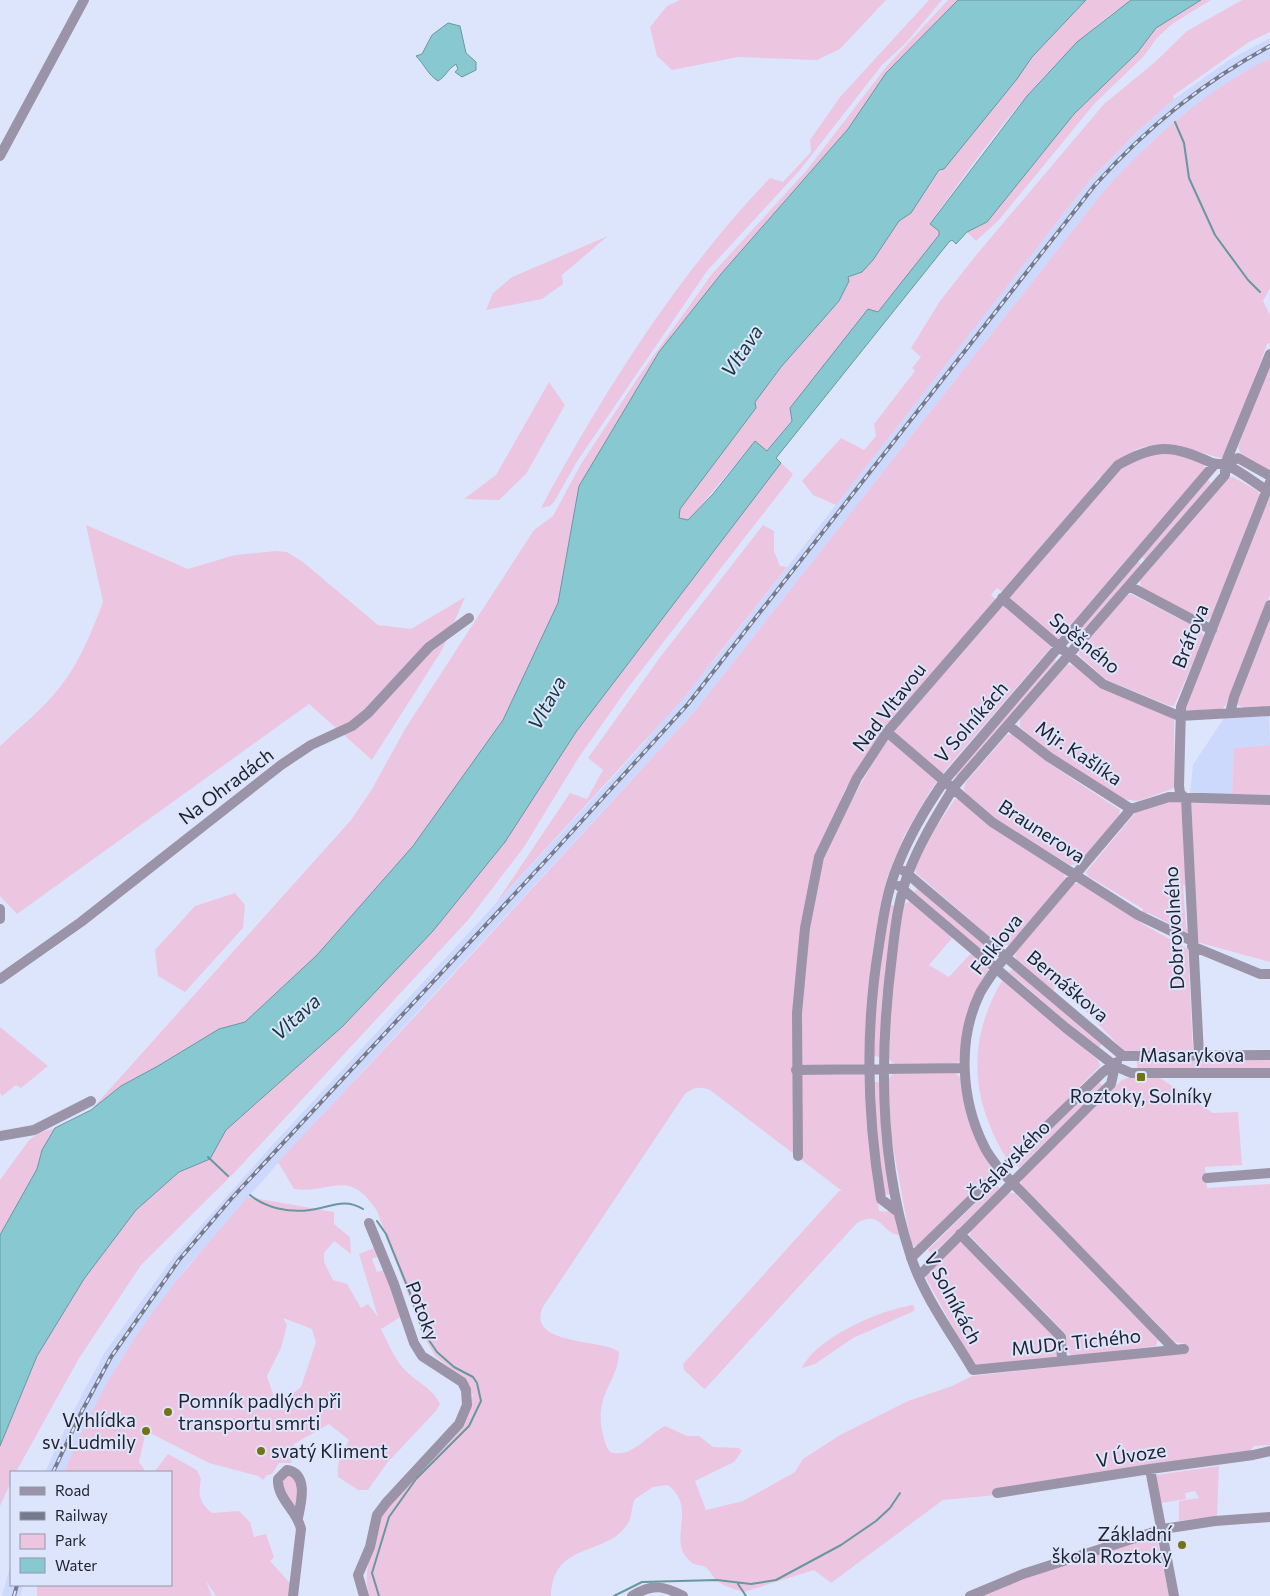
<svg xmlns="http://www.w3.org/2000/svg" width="1270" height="1596" viewBox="0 0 1270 1596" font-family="Commissioner,sans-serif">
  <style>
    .built { fill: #ccd8fc }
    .green { fill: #ecc6e1; fill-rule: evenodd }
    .water { fill: #87c8d1; stroke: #6897a0 }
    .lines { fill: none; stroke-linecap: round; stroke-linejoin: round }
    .stream { stroke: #6897a0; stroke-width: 2 }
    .minor { stroke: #9b93a7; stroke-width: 10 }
    .rail-casing { stroke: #757b8b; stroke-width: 4 }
    .rail { stroke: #dde5fd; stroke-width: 2; stroke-dasharray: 5.5; stroke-linecap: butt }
    .poi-dot { fill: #737217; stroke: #dde5fd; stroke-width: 2 }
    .labels { text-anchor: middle; stroke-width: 4; stroke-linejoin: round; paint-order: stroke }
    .street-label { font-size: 19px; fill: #20242e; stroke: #dde5fd }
    .poi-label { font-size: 19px; fill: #20242e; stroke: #dde5fd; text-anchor: start }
    .water-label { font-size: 20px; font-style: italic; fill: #17383c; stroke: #dde5fd }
  </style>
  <rect width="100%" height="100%" fill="#dde5fd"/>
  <!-- built -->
  <path class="built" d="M1270,38V58L1239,75L1185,113L1151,142L1103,192L695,711L279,1162L187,1267L120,1361L64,1472H45L75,1408L105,1352L174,1256L267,1151L636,752L720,653L1090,180L1139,130L1174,99L1229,60Z
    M1269,716L1270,745L1234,748L1232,794L1190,795L1193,765L1224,718Z
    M11,1563V1585H23L20,1596H2Z"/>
  <!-- green -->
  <path class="green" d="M680,0H886L840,49L817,60L738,57L672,70L657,56L650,27L667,6Z
    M929,0H942L906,43L882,65L800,170L707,271L578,460L554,502L550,506L541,508C604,391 678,274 770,178L783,182L811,152L810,140L840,97Z
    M948,0H958L886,73L848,129L721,274L659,352L579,486L558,603L503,720L413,846L317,955L245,1022L219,1029L158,1066L121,1086L91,1110L351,820L372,789L405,729L534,530L553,516L581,464L639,376L712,274L806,171L886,67Z
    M1086,0H1131C1047,57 988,143 930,223L939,231V235L767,451L755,441L688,521L679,518L680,509L756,408L755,402L781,367L839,301L848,278L862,272L873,260L899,221L911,213L940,170L1017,79L1032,57Z
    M1201,0H1211L1172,24L1157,38L1144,56L1095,103L999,220L976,241L967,232L987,222L1074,114L1137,53L1156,28Z
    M1242,0H1270V32L1249,42L1173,96L1174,99L1139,130L1090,180L836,505L813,495L802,481L841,438L864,450L876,436L874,424L915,371L912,368L921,357L911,348L940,301L977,254L1104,104L1155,62L1187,31Z
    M1270,58V288L1263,301L1270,315V343L1267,344L1227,455L1220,458L1182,447L1151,448L1147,446L1135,450L1134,454L1118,462L1104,477H1100L1091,488V492L1045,543V547L1003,592L997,588L991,595L996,600L991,606L992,608L961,641V644L877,740L851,786L846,787L840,801L841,805L822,849L818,853L813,869L823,861L841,819L884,743L1119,469C1149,452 1171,447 1203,461L1205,469L947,768L930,791L904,836L887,878L873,950L868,995L865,1096L879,1211L894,1212L900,1235C882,1235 882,1209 857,1223L705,1389L702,1387L684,1370L683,1364L839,1191H842L710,1090C699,1086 694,1087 685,1094L553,1292C549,1298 545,1303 542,1309C528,1346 606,1339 619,1352C619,1380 595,1393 602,1430C604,1439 605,1445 610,1452C632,1459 647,1435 665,1426L687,1436H699L713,1447L739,1448L742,1451L734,1462L695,1481L706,1510L743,1501L795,1472L803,1459L840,1435L908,1401L952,1386L972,1376L1187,1353L1186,1344L1175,1342L1023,1188L1021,1183L1023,1178L1122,1080L1127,1078H1160L1213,1113L1238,1112L1242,1165L1205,1167L1207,1188L1270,1184V1445L1254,1446L1250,1451L1030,1488V1492L943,1500L831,1583L814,1570L744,1592C734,1589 722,1586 715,1579C712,1575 709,1569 705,1567C700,1564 695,1566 691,1562C665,1541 699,1509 668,1485L653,1487L635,1499C631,1507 632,1519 627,1525C605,1557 553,1541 551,1596H369C365,1580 367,1566 371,1550C373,1542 374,1532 377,1524C399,1475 458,1448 473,1395L461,1377L435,1356L423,1335L377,1211C348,1167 333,1194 294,1189L278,1162L417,1014L695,711L1103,192C1151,138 1205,91 1270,58Z
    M608,236L562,275L563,284L542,299L486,310L493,293L512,277Z
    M1270,363V471L1241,455L1238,447Z
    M549,382L565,405L526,474L499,500L464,499L496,475Z
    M781,463L793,474L788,482L627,689L579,757L524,847L469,919L235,1172L141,1265L78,1360L16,1472H11V1482L0,1506V1446L37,1356L84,1279L136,1210L179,1172L210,1159L226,1130L343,1026L433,931L505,842L576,732Z
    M1233,477L1258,491L1260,495L1212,616L1208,620H1203L1141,588L1140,580L1227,478Z
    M1207,479L1212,484L1146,561L1141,556Z
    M1270,495V595L1226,705L1222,709L1184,711Z
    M86,525L188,569L235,555L276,551L287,552L303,562L378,625L411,629L465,597L442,650L372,760L309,704L17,914L0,896V746C20,727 43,709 60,687C80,662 92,631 103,602Z
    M763,525L774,531V551L780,566L787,567L682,700L496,903L570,793L587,799L603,770L588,758L661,656Z
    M1137,560L1142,565L1072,644L1067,640Z
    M1131,594L1201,630L1204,637L1174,706H1170L1105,679L1079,655L1080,649L1127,595Z
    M1270,610V708L1244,709L1236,703Z
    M1053,658L1058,662L959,778L954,774Z
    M1067,664L1075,666L1174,719L1175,787L1172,789L1138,801L1121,799L1053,755L1020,727V719Z
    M1011,734L1016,735L1047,762L1120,810L1119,816L1078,864L1070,865L995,818L965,792L964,788L966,782L1007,735Z
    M1270,745V795L1232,794L1234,748Z
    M955,799L959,800L1063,871L1065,877L1063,883L1009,945H999L916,873L915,867L934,830Z
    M1168,801L1181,802L1186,884L1183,886L1186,926L1188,931L1186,933H1182V930L1149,913H1142L1143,909L1088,876L1086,872L1136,812Z
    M1189,803L1270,804V962L1197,942Z
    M1077,883H1082L1146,926L1188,949L1193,1052H1125L1058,982L1053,991L1017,960L1015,956L1017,950L1072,885Z
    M919,887L995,953L991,958L914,892Z
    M235,893L245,905L243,928L185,992L158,976L155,950L195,906Z
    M908,902H915L954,936L929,965L949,977L972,952L987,965L988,971L976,994L961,1059L957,1063L894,1064L888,1058C888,1007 895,955 904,904Z
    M889,904L895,906L882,999L880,1057L873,1056L875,997Z
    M1014,968L1102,1044L1098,1049L1009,972Z
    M1003,979L1098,1060L1100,1066L1008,1161C970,1100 966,1041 1003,979Z
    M0,1027L48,1066L21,1088L16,1085L2,1096L0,1093Z
    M1270,1060V1071H1137V1061Z
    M894,1072L955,1073L960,1077C965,1117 977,1137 993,1172L916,1247L911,1244L891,1136L888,1080Z
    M873,1082H880L891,1194L884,1195L876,1144Z
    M1099,1082L1103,1086L1019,1168L1015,1164Z
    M55,1128L42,1150L37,1169L0,1235V1180L29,1140L39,1133Z
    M995,1184L1000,1188L932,1255L928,1250Z
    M1008,1193H1015L1158,1340L1156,1346L1073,1356L1067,1351L1066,1334L970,1236L971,1230Z
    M248,1197L334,1212V1224L350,1237L351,1254L334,1241L324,1253V1262L333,1280L347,1284L361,1308L368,1304L378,1317L359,1254L379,1246L382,1255L372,1259L377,1272L387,1269L402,1316L381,1329C388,1343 394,1358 404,1369C416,1382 433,1388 440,1404L436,1411L387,1463L368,1490H358L338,1477C336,1462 342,1453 349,1440L329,1424L294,1444L291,1463H279L272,1474L267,1475L263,1480L258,1476L209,1463L146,1431L139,1462L146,1472H64C81,1434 98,1395 121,1360C157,1301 202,1249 248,1197ZM283,1318L312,1329L316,1342L301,1387L277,1406L267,1376L281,1348L287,1325Z
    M958,1242L964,1243L1057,1337L1059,1351L1056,1358L979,1366L972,1362L926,1278V1274Z
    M913,1305L915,1309L912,1312L853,1338L815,1364L802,1368C817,1337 880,1310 913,1305Z
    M168,1454L197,1470L201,1479C198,1494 199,1503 212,1513L239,1511L250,1522L254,1537L266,1534L274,1557L270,1561L290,1583V1596H216L206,1581L212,1596H37V1585H171V1472H154Z
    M1219,1466L1217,1516L1179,1521V1501L1199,1498L1195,1491L1185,1493L1186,1499L1161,1503L1156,1475Z
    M291,1475L298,1484L297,1513C289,1502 279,1490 283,1476Z
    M1156,1534L1169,1596H979L1016,1580Z"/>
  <!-- water -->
  <path class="water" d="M958,0H1086L1032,57L1017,79L944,169L939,170L911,213L899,221L873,260L862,272L848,277L849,281L839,301L781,367L755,402L756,408L680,509L679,518L688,520L713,494L755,441L767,451L792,421L790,408L868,309L878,312L939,235V231L930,224L1027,96L1077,42L1131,0H1201L1156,28L1137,53L1074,114L987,222L967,232L956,244L952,240L949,242L776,458L781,463L576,732L505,842L433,931L343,1026L226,1130L210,1159L179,1172L136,1210L84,1279L37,1356L0,1446V1235L37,1169L42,1150L55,1128L91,1110L121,1086L158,1066L219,1029L245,1022L317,955L413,846L503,720L558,603L579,486L659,352L721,274L848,129L886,73Z
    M448,23L460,26L466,53L476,62V70L462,77L455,72L458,69L456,64C447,70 446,76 438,81C428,75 425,65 416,56L422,54L432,35Z"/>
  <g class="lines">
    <!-- stream -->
    <path class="stream" d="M1175,122L1184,143L1189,178L1215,235L1248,280L1260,292
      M208,1157L228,1176
      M250,1195C266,1208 289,1213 310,1210C330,1208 343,1197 363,1209
      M377,1221L386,1234L410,1293L422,1330L437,1352L454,1367L473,1377L477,1383L481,1401L469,1426L416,1479L389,1517L372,1573L379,1596
      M738,1584L746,1596
      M614,1596L642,1582L717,1580L751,1584L776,1580L841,1545L876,1521L890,1508L900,1493"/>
    <!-- minor -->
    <path class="minor" d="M0,156L84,0
      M1225,464L1238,458L1270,476
      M1129,586L1212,630
      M1002,598L1103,684L1179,716L1270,711
      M1230,713L1234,697L1270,605
      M1008,725L1049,757L1131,809
      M887,732L992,822L1138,915L1192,941
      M1186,799L1180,793L1179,786L1181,707L1270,482
      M1186,799L1199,1055
      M904,871L1123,1056
      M899,886L1066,1028L1115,1066L1131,1073H1270
      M0,909V919
      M1192,946L1260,974H1270
      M0,979L81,922L281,765L311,745L352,726L368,713L429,647L469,618
      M1123,1056L1270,1055
      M796,1070L963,1068
      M0,1136L34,1130L91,1101
      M798,1156L797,1013L805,928L819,857L857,778L887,732L1118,465C1157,443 1172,445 1212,463C1217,465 1223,463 1227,465C1241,472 1254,482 1266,490
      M1207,1178L1270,1173
      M898,1212L881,1199C867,1115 865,1029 879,945C883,919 887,891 897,867C909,836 926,807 945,780L1215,464
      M960,1234L1061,1337L1062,1361
      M911,1258L1103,1072L1117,1062
      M919,1276L1111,1084L1115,1066
      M1174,1349L1001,1171C995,1163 988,1155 984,1146C961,1100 957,1040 980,993C985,984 991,976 997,967L1131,809L1169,797L1270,800
      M1184,1349L973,1370C952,1334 924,1297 911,1257C879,1161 879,1056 892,956C895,929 898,900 908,874C919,844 937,815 954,787L1225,475V464L1270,354
      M1150,1469L1174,1596
      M997,1493L1150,1469L1253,1455L1270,1451
      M293,1596L301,1529C297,1510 277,1499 278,1479L287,1470C309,1474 301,1503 298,1518
      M364,1596L358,1575L370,1547L377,1515L386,1503L459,1424L467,1405L466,1390L462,1382L422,1356L414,1343L394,1284L369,1223
      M632,1596C652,1584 663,1585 683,1596
      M970,1596L1023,1574L1163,1529L1215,1521L1270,1517"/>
    <defs>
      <path id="rail" d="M53,1472L82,1411L111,1357L179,1260L231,1199L549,857L688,704L1095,185C1146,128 1203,82 1270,46
        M14,1596L17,1585"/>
    </defs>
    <!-- rail casing -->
    <use href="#rail" class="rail-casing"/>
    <!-- rail -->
    <use href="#rail" class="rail"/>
  </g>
  <!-- markers -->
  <g class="poi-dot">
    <rect x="1136" y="1072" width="10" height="10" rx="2.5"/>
    <circle cx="168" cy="1412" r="5"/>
    <circle cx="146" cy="1431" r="5"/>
    <circle cx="261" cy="1451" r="5"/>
    <circle cx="1182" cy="1545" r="5"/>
  </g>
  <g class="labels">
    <!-- street labels -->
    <g class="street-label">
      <text transform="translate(1190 636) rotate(-68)" y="7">Bráfova</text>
      <text transform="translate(1085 643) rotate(39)" y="7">Spěšného</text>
      <text transform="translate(889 707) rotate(-52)" y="7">Nad Vltavou</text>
      <text transform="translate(971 722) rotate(-49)" y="7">V Solníkách</text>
      <text transform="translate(1079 753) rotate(34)" y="7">Mjr. Kašlíka</text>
      <text transform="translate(226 786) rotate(-37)" y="7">Na Ohradách</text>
      <text transform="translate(1042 831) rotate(33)" y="7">Braunerova</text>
      <text transform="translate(1174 928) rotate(-93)" y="7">Dobrovolného</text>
      <text transform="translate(996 944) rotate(-52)" y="7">Felklova</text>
      <text transform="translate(1068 986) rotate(40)" y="7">Bernáškova</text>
      <text x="1192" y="1062">Masarykova</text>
      <text transform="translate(1009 1161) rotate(-45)" y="7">Čáslavského</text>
      <text transform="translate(953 1298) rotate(62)" y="7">V Solníkách</text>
      <text transform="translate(423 1311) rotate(69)" y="7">Potoky</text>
      <text transform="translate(1076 1342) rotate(-6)" y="7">MUDr. Tichého</text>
      <text transform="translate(1131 1455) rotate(-9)" y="7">V Úvoze</text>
    </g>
    <!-- poi labels -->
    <g class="poi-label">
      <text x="1141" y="1103" text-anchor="middle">Roztoky, Solníky</text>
      <text x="178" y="1408">Pomník padlých při<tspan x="178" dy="22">transportu smrti</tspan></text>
      <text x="136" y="1427" text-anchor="end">Vyhlídka<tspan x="136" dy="22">sv. Ludmily</tspan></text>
      <text x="271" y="1458">svatý Kliment</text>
      <text x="1172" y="1541" text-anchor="end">Základní<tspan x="1172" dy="22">škola Roztoky</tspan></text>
    </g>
    <!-- water labels -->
    <g class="water-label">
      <text transform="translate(742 351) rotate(-56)" y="7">Vltava</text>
      <text transform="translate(547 703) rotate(-61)" y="7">Vltava</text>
      <text transform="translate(296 1017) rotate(-42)" y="7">Vltava</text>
    </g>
  </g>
  <!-- legend -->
  <rect x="10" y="1471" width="162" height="115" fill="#dde5fd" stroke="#9198aa"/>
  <rect x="20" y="1487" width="25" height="8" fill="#9b93a7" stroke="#9198aa"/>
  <text x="55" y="1496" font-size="15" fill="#20242e">Road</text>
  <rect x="20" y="1512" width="25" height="8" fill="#757b8b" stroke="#9198aa"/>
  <text x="55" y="1521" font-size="15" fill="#20242e">Railway</text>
  <rect x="20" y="1534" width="25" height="15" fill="#ecc6e1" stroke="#9198aa"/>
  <text x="55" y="1546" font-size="15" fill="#20242e">Park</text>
  <rect x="20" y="1558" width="25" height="15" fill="#87c8d1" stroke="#9198aa"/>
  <text x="55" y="1571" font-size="15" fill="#20242e">Water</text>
</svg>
